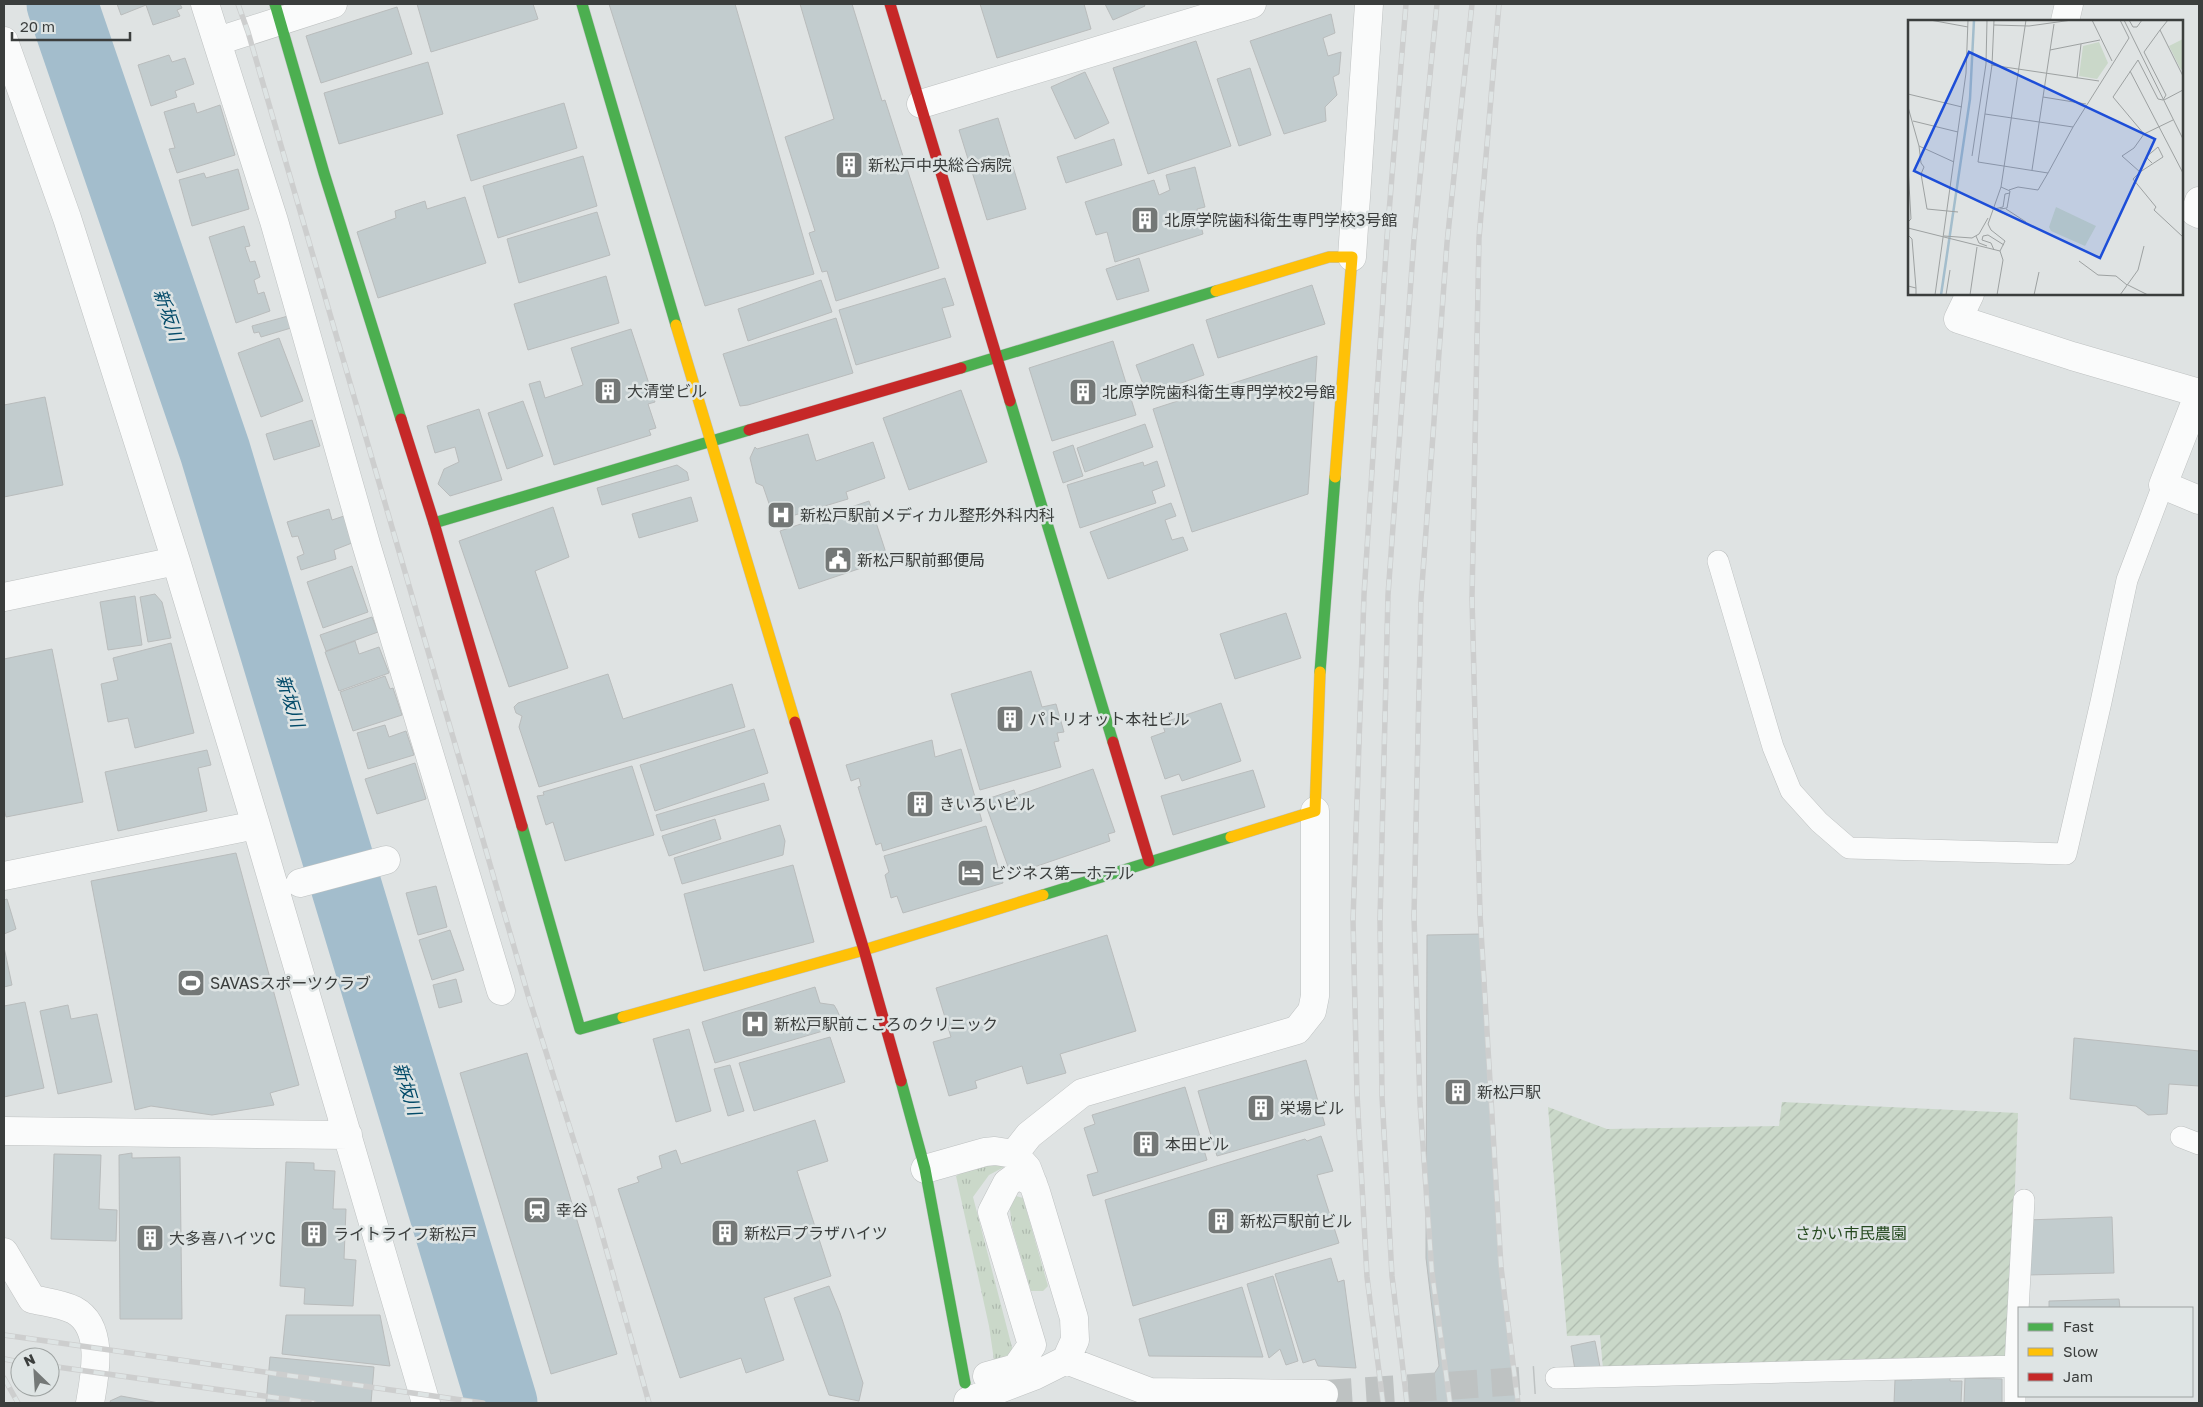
<svg xmlns="http://www.w3.org/2000/svg" width="2203" height="1407" viewBox="0 0 2203 1407" font-family="'Golos Text','Noto Sans JP',sans-serif">
  <style>
    .grass { fill: url(#grass-tufts) }
    .garden { fill: url(#garden-furrows) }
    .lines { fill: none; stroke-linecap: round; stroke-linejoin: round }
    .river { stroke: #a3bdcc; stroke-width: 71 }
    .building { fill: #c2ccce; stroke: #b9bcbc }
    .street-tunnel { stroke: #bec2c2; stroke-width: 28; stroke-dasharray: 28 14; stroke-linecap: butt }
    .lane-casing { stroke: #bec1c1; stroke-width: 22 }
    .street-casing { stroke: #bec1c1; stroke-width: 29 }
    .fast-casing { stroke: #bec1c1; stroke-width: 12 }
    .slow-casing { stroke: #bec1c1; stroke-width: 12 }
    .jam-casing { stroke: #bec1c1; stroke-width: 12 }
    .lane { stroke: #fafbfb; stroke-width: 21 }
    .street { stroke: #fafbfb; stroke-width: 28 }
    .fast { stroke: #4caf50; stroke-width: 11 }
    .slow { stroke: #ffc107; stroke-width: 11 }
    .jam { stroke: #c62828; stroke-width: 11 }
    .rail-casing { stroke: #cdcece; stroke-width: 5.5 }
    .rail { stroke: #dee4e4; stroke-width: 4; stroke-dasharray: 11; stroke-linecap: butt }
    .labels { text-anchor: middle; stroke-width: 5; stroke-linejoin: round; paint-order: stroke }
    .poi-label { font-size: 16px; fill: #3b3e3d; stroke: #dee4e4; text-anchor: start }
    .park-label { font-size: 16px; fill: #25491f; stroke: #dee4e4 }
    .water-label { font-size: 18px; font-style: italic; fill: #034b69; stroke: #dee4e4 }
    .inset-river { fill: none; stroke: #a3bdcc; stroke-width: 2.5 }
    .inset-road { fill: none; stroke: #9da1a1; stroke-width: 1 }
    .view { fill: #1d4ed8; fill-opacity: 0.15; stroke: #1d4ed8; stroke-width: 2.5 }
    .inset-edge { fill: none; stroke: #3b3e3d; stroke-width: 2.5 }
  </style>
  <defs>
    <pattern id="grass-tufts" width="24" height="20" patternUnits="userSpaceOnUse" patternTransform="scale(1.25)"><rect width="24" height="20" fill="#cad8c9"/><path d="M3 7l-1-3M5 7V3M7 7l1-3M15 17l-1-3M17 17v-4M19 17l1-3" fill="none" stroke="#aebaae"/></pattern>
    <pattern id="garden-furrows" width="10" height="10" patternUnits="userSpaceOnUse" patternTransform="scale(1.25)"><rect width="10" height="10" fill="#cad8c9"/><path d="M-1 1l2-2M0 10L10 0M9 11l2-2" fill="none" stroke="#aebaae"/></pattern>
  </defs>
  <rect width="100%" height="100%" fill="#dfe3e3"/>
  <!-- grass -->
  <path class="grass" d="M978,1164L1006,1166L989,1175L973,1197L1014,1355L994,1360L989,1326L956,1176Z
    M1016,1196L1023,1198L1048,1286L1043,1291H1031L1012,1227L1009,1201Z"/>
  <!-- garden -->
  <path class="garden" d="M1782,1102L2018,1113L2008,1357L1603,1369L1600,1335L1567,1336L1548,1107L1607,1129L1779,1126Z"/>
  <g class="lines">
    <!-- river -->
    <path class="river" d="M62,4L215,451L502,1403"/>
  </g>
  <!-- building -->
  <path class="building" d="M117,4H180L182,8L177,10L180,16L153,25L146,5L121,15Z
    M417,4H533L538,19L431,52Z
    M609,4H735L814,274L705,306Z
    M800,4H852L882,101L885,100L939,268L836,301L827,271L822,272L809,233L815,231L785,137L834,119Z
    M980,4H1084L1091,29L997,58Z
    M1105,4H1144L1145,6L1113,20Z
    M397,7L412,54L321,83L306,36Z
    M1331,14L1335,33L1323,38L1328,56L1341,52L1339,74L1333,77L1337,95L1325,107L1326,121L1284,134L1250,41Z
    M1196,41L1231,146L1148,174L1113,68Z
    M169,55L172,62L185,58L194,84L175,91L177,97L151,106L138,65Z
    M428,62L443,114L339,144L324,93Z
    M1250,68L1271,135L1239,146L1217,79Z
    M1085,72L1109,123L1075,139L1051,87Z
    M194,103L197,113L220,105L235,155L177,173L169,149L175,148L164,112Z
    M564,103L577,148L471,181L457,135Z
    M998,118L1026,209L987,220L959,130Z
    M1114,139L1122,165L1066,183L1057,157Z
    M583,156L597,206L498,238L483,186Z
    M1195,167L1205,207L1197,209L1203,234L1115,262L1107,232L1096,235L1085,202L1154,180L1159,195L1170,190L1166,175Z
    M238,169L249,209L192,226L179,180L204,173L206,178Z
    M465,197L486,263L378,298L357,232L396,218L395,211L425,201L427,209Z
    M597,212L610,255L519,283L507,239Z
    M244,226L250,246L245,247L250,262L255,261L260,277L254,280L258,294L264,292L270,311L236,323L209,237Z
    M1139,258L1149,291L1117,300L1106,269Z
    M606,276L619,323L528,350L514,304Z
    M945,278L954,305L942,308L951,337L856,365L839,310Z
    M821,280L832,312L748,341L738,309Z
    M1312,285L1325,324L1218,358L1206,320Z
    M288,316L291,328L261,337L259,332L254,333L252,326Z
    M836,318L853,373L748,405L740,406L723,354Z
    M631,329L655,402L648,404L656,428L649,430L651,435L554,465L529,384L540,381L545,398L583,385L571,348Z
    M279,338L303,401L261,417L238,353Z
    M1113,341L1136,415L1052,441L1029,368Z
    M1193,344L1204,375L1147,395L1136,365Z
    M1317,356L1308,494L1192,532L1153,409Z
    M961,390L987,462L909,490L883,418Z
    M45,397L63,485L4,497V405Z
    M523,401L543,456L507,469L488,413Z
    M479,409L502,480L450,496L438,484L444,469L459,462L455,447L435,453L427,426Z
    M312,420L320,446L274,460L266,434Z
    M1145,424L1153,447L1085,472L1077,448Z
    M808,434L816,461L873,442L885,478L846,492L848,499L775,521L763,486L756,483L750,458L755,447L757,449Z
    M1073,445L1083,476L1063,483L1053,452Z
    M1157,461L1165,486L1152,491L1156,503L1080,528L1067,485L1143,462L1144,466Z
    M677,465L687,472L689,480L602,505L597,488Z
    M691,497L698,521L639,538L632,514Z
    M869,501L888,559L799,589L780,531Z
    M1171,503L1176,516L1165,520L1172,540L1183,537L1188,550L1108,579L1090,532Z
    M553,507L569,557L535,571L568,668L509,687L459,541Z
    M329,509L332,520L344,516L352,543L334,550L336,559L301,570L297,557L304,554L298,536L292,537L287,522Z
    M352,566L368,612L323,628L307,582Z
    M155,594L162,602L171,638L148,642L140,597Z
    M135,596L142,645L108,650L100,602Z
    M1286,613L1301,658L1235,679L1220,634Z
    M372,617L378,632L326,651L320,635Z
    M355,641L359,654L379,647L389,673L339,691L325,652Z
    M171,643L194,733L135,748L128,718L108,722L101,684L118,680L113,658Z
    M52,649L83,802L6,817L4,808V659Z
    M1031,671L1042,707L1056,704L1064,732L1057,733L1059,741L1054,742L1061,767L980,790L951,694Z
    M608,674L623,719L732,684L745,727L539,787L519,727L522,716L516,713L514,707L518,703Z
    M385,676L390,689L393,688L402,715L353,731L340,692Z
    M1221,703L1241,761L1182,781L1179,774L1165,779L1151,737L1165,732L1162,723Z
    M385,725L389,737L406,731L414,755L368,769L357,733Z
    M754,729L768,773L655,811L640,765Z
    M932,740L935,757L961,749L982,821L883,851L881,843L876,845L858,787L861,786L859,778L851,781L846,765Z
    M207,750L211,765L198,768L207,811L118,831L105,772Z
    M415,763L426,799L377,814L365,779Z
    M632,766L654,835L565,861L553,822L546,825L537,796L544,795L543,792Z
    M1093,769L1115,832L1108,834L1110,841L1011,875L984,800L1014,790L1016,796Z
    M1253,770L1265,807L1173,835L1161,796Z
    M764,783L769,800L661,831L656,815Z
    M715,819L721,839L669,856L662,836Z
    M780,825L785,841L783,855L682,884L674,858Z
    M986,826L1003,883L903,913L897,896L891,898L885,875L889,872L884,856Z
    M236,853L299,1085L270,1093L274,1105L212,1115L151,1106L135,1110L91,881Z
    M793,865L814,942L704,971L684,894Z
    M436,886L447,927L418,935L406,893Z
    M7,899L16,929L4,934V900Z
    M450,930L464,970L432,980L419,940Z
    M1481,934L1498,1249L1517,1403H1416L1439,1366L1426,1258L1427,935Z
    M1107,935L1136,1031L1060,1054L1066,1073L1027,1084L1022,1066L975,1081L977,1088L949,1096L933,1042L951,1037L936,988Z
    M4,947L12,985L4,987Z
    M456,979L462,1002L439,1008L433,985Z
    M815,987L820,1003L834,1005L837,1010L840,1017L838,1023L833,1028L715,1063L702,1022Z
    M25,1002L44,1088L4,1097V1006Z
    M68,1005L71,1019L97,1014L112,1082L58,1094L40,1011Z
    M689,1029L711,1111L676,1122L653,1039Z
    M830,1037L845,1082L754,1111L739,1063Z
    M2074,1038L2199,1051V1086L2169,1084L2167,1114L2148,1115L2136,1106L2070,1099Z
    M527,1053L617,1354L551,1374L460,1073Z
    M1306,1060L1325,1125L1217,1156L1198,1091Z
    M730,1065L744,1111L728,1116L714,1069Z
    M1185,1087L1207,1160L1093,1196L1087,1175L1098,1172L1084,1128L1095,1124L1092,1115Z
    M815,1120L828,1161L797,1171L831,1276L764,1298L784,1360L746,1373L741,1358L680,1378L618,1189L639,1182L637,1177L662,1168L659,1156L676,1150L681,1164Z
    M1321,1136L1333,1171L1317,1175L1339,1243L1133,1306L1105,1200L1305,1139L1307,1141Z
    M132,1153V1158L180,1157L182,1319H120L119,1155Z
    M54,1154L101,1155L99,1209L117,1210L116,1241L51,1239Z
    M286,1162L314,1163V1170L335,1171L333,1209H346L344,1259L356,1260L353,1306L304,1304L305,1288L280,1286Z
    M2112,1217L2114,1273L2028,1275L2027,1220Z
    M1331,1258L1338,1282L1344,1280L1356,1368L1318,1366L1315,1359L1303,1363L1275,1274Z
    M1273,1276L1298,1361L1286,1365L1280,1349L1269,1358L1247,1284Z
    M829,1286L840,1313L863,1383L859,1401L829,1395L794,1298Z
    M1242,1287L1263,1357L1149,1356L1139,1319Z
    M2119,1299L2120,1308H2049V1301Z
    M286,1315H380L390,1366L282,1354Z
    M1595,1341L1600,1367L1575,1370L1571,1346Z
    M270,1357L374,1367L371,1403H266Z
    M1913,1372L1950,1373V1381H1962L1961,1403H1894L1895,1380H1912Z
    M1965,1378L2002,1379V1403H1964Z
    M121,1396L159,1403H111L110,1401Z"/>
  <g class="lines">
    <!-- street-tunnel -->
    <path class="street-tunnel" d="M1324,1394L1535,1380"/>
    <defs>
      <path id="lane" d="M1718,561L1773,747L1791,791L1819,822L1849,848L2066,854L2101,702L2127,580L2163,485
        M2181,1137L2199,1144
        M2015,1366V1403
        M1556,1378L2015,1366L2024,1200"/>
      <path id="street" d="M205,4L274,221L366,544L501,991
        M2065,21L2069,4
        M4,41L67,218L176,561L256,825L426,1403
        M218,41L333,4
        M921,104L1252,4
        M2199,201L2195,212L2199,214
        M1352,257L1369,4
        M1970,294L1958,319L2072,356L2199,393
        M2199,393L2163,485L2199,500
        M4,597L176,561
        M4,876L256,825
        M300,883L386,860
        M4,1131L348,1135
        M1014,1154L1029,1135L1082,1093L1297,1030L1312,1011L1315,996V811
        M925,1169L985,1152L995,1151L1014,1154L1027,1168L1036,1192L1074,1318L1075,1340L1066,1360L1034,1376L968,1401
        M4,1252L32,1299C45,1302 62,1304 74,1310C105,1327 95,1375 90,1403
        M1066,1360L1150,1392L1324,1394
        M987,1376L1016,1368L1032,1345L992,1212L1007,1183L1018,1175L1033,1183"/>
      <path id="fast" d="M275,4L324,173L401,419
        M582,4L676,325
        M961,368L1216,291
        M1010,401L1113,742
        M434,523L749,430
        M1320,672L1335,477
        M522,826L580,1029L623,1017
        M1043,895L1231,837
        M901,1081L925,1169L965,1383"/>
      <path id="slow" d="M1216,291L1329,257H1352L1335,477
        M676,325L795,722
        M1231,837L1315,811L1320,672
        M623,1017L864,950L1043,895"/>
      <path id="jam" d="M890,4L1010,401
        M401,419L434,523L522,826
        M749,430L961,368
        M795,722L864,950L901,1081
        M1113,742L1149,861"/>
    </defs>
    <!-- lane casing -->
    <use href="#lane" class="lane-casing"/>
    <!-- street casing -->
    <use href="#street" class="street-casing"/>
    <!-- fast casing -->
    <use href="#fast" class="fast-casing"/>
    <!-- slow casing -->
    <use href="#slow" class="slow-casing"/>
    <!-- jam casing -->
    <use href="#jam" class="jam-casing"/>
    <!-- lane -->
    <use href="#lane" class="lane"/>
    <!-- street -->
    <use href="#street" class="street"/>
    <!-- fast -->
    <use href="#fast" class="fast"/>
    <!-- slow -->
    <use href="#slow" class="slow"/>
    <!-- jam -->
    <use href="#jam" class="jam"/>
    <defs>
      <path id="rail" d="M238,4L248,32L528,995L591,1195L649,1403
        M1499,4L1479,238L1472,598L1480,914L1501,1267L1518,1403
        M4,1335L483,1403
        M4,1359L20,1362
        M50,1366L314,1403
        M4,1378L18,1403
        M1383,1403L1367,1277L1357,1094L1353,920L1364,595L1387,237L1406,4
        M1407,1403L1392,1276L1382,1096L1380,920L1388,595L1414,239L1437,4
        M1450,1403L1432,1273L1420,1103L1414,916L1421,599L1447,243L1472,4"/>
    </defs>
    <!-- rail casing -->
    <use href="#rail" class="rail-casing"/>
    <!-- rail -->
    <use href="#rail" class="rail"/>
  </g>
  <!-- icons -->
  <defs>
    <symbol id="building-square" viewBox="-11 -11 22 22"><rect x="-9" y="-9" width="18" height="18" rx="4" fill="#747877" stroke="#dee4e4"/><path d="M-4-6H4V6H1V3H-1V6H-4ZM-2.5-4.3h1.7v1.8h-1.7ZM.8-4.3h1.7v1.8H.8ZM-2.5-1h1.7V.8h-1.7ZM.8-1h1.7V.8H.8Z" fill="#fff"/></symbol>
    <symbol id="hospital-square" viewBox="-11 -11 22 22"><rect x="-9" y="-9" width="18" height="18" rx="4" fill="#747877" stroke="#dee4e4"/><path d="M-5-5h3v3.5h4V-5h3V5h-3V1.5h-4V5h-3Z" fill="#fff"/></symbol>
    <symbol id="civic-square" viewBox="-11 -11 22 22"><rect x="-9" y="-9" width="18" height="18" rx="4" fill="#747877" stroke="#dee4e4"/><path d="M-.6-6.5H3V-4.5H.6V-3L4-1V1h2V6H-6V1h2V-1L-.6-3ZM-1.2 2.5V6h2.4V2.5Z" fill="#fff"/></symbol>
    <symbol id="hotel-square" viewBox="-11 -11 22 22"><rect x="-9" y="-9" width="18" height="18" rx="4" fill="#747877" stroke="#dee4e4"/><path d="M-6-4.5h1.5V1H6V5H4.5V3h-9V5H-6ZM-4 0a1.8 1.8 0 1 1 3.6 0ZM.5 0V-2.5h3Q6-2.5 6 0Z" fill="#fff"/></symbol>
    <symbol id="stadium-square" viewBox="-11 -11 22 22"><rect x="-9" y="-9" width="18" height="18" rx="4" fill="#747877" stroke="#dee4e4"/><path d="M0-5a6.5 5 0 1 0 0 10a6.5 5 0 1 0 0-10ZM-3.5-1.8h7v3.6h-7Z" fill="#fff"/></symbol>
    <symbol id="station-square" viewBox="-11 -11 22 22"><rect x="-9" y="-9" width="18" height="18" rx="4" fill="#747877" stroke="#dee4e4"/><path d="M-3-6H3Q5-6 5-4V2Q5 4 3 4L4.5 6H3L1.5 4h-3L-3 6H-4.5L-3 4Q-5 4-5 2V-4Q-5-6-3-6ZM-3.5-4v3h7v-3ZM-3.5 1v1.5H-2V1ZM2 1v1.5H3.5V1Z" fill="#fff"/></symbol>
  </defs>
  <g fill-rule="evenodd">
    <use href="#building-square" x="833" y="149" width="32" height="32"/>
    <use href="#building-square" x="1129" y="204" width="32" height="32"/>
    <use href="#building-square" x="592" y="375" width="32" height="32"/>
    <use href="#building-square" x="1067" y="376" width="32" height="32"/>
    <use href="#hospital-square" x="765" y="499" width="32" height="32"/>
    <use href="#civic-square" x="822" y="544" width="32" height="32"/>
    <use href="#building-square" x="994" y="703" width="32" height="32"/>
    <use href="#building-square" x="904" y="788" width="32" height="32"/>
    <use href="#hotel-square" x="955" y="857" width="32" height="32"/>
    <use href="#stadium-square" x="175" y="967" width="32" height="32"/>
    <use href="#hospital-square" x="739" y="1008" width="32" height="32"/>
    <use href="#building-square" x="1442" y="1076" width="32" height="32"/>
    <use href="#building-square" x="1245" y="1092" width="32" height="32"/>
    <use href="#building-square" x="1130" y="1128" width="32" height="32"/>
    <use href="#station-square" x="521" y="1194" width="32" height="32"/>
    <use href="#building-square" x="1205" y="1205" width="32" height="32"/>
    <use href="#building-square" x="709" y="1217" width="32" height="32"/>
    <use href="#building-square" x="298" y="1218" width="32" height="32"/>
    <use href="#building-square" x="134" y="1222" width="32" height="32"/>
  </g>
  <g class="labels">
    <!-- poi labels -->
    <g class="poi-label">
      <text x="868" y="171">新松戸中央総合病院</text>
      <text x="1164" y="226">北原学院歯科衛生専門学校3号館</text>
      <text x="627" y="397">大清堂ビル</text>
      <text x="1102" y="398">北原学院歯科衛生専門学校2号館</text>
      <text x="800" y="521">新松戸駅前メディカル整形外科内科</text>
      <text x="857" y="566">新松戸駅前郵便局</text>
      <text x="1029" y="725">パトリオット本社ビル</text>
      <text x="939" y="810">きいろいビル</text>
      <text x="990" y="879">ビジネス第一ホテル</text>
      <text x="210" y="989">SAVASスポーツクラブ</text>
      <text x="774" y="1030">新松戸駅前こころのクリニック</text>
      <text x="1477" y="1098">新松戸駅</text>
      <text x="1280" y="1114">栄場ビル</text>
      <text x="1165" y="1150">本田ビル</text>
      <text x="556" y="1216">幸谷</text>
      <text x="1240" y="1227">新松戸駅前ビル</text>
      <text x="744" y="1239">新松戸プラザハイツ</text>
      <text x="333" y="1240">ライトライフ新松戸</text>
      <text x="169" y="1244">大多喜ハイツC</text>
    </g>
    <!-- park labels -->
    <g class="park-label">
      <text x="1851" y="1239">さかい市民農園</text>
    </g>
    <!-- water labels -->
    <g class="water-label">
      <text transform="translate(168 315) rotate(71)" y="6">新坂川</text>
      <text transform="translate(290 701) rotate(73)" y="6">新坂川</text>
      <text transform="translate(407 1089) rotate(73)" y="6">新坂川</text>
    </g>
  </g>
  <!-- overview -->
  <g transform="translate(1908 20)">
    <rect width="275" height="275" fill="#dfe3e3"/>
    <path d="M275,19V48L273,50L261,26ZM191,22L200,43L189,59L171,56L175,26Z" fill="#cad8c9"/>
    <path d="M148,187L188,206L177,226L143,211L141,207Z" fill="#cad8c9"/>
    <path class="inset-river" d="M33,275L62,79L66,0"/>
    <path class="inset-road" d="M22,0L60,7M184,0L204,41M216,0L275,119M221,0L225,7H229L234,0M260,0L252,10L275,56M86,5L121,6L164,0M252,10L236,32L258,75L255,80M142,30L192,20M83,45L191,61M222,51L275,153M169,58L173,24M0,74L54,87M135,77L178,84M256,80L275,70M0,87L11,126L46,142M77,94L165,107L140,153L70,142L84,45L86,0M265,100L236,114L226,128L214,136L232,152L225,159L248,187L246,190L275,217M5,101L50,112M165,107L221,18L212,0M236,114L205,77L230,40L250,79L255,80M11,126L13,143L16,147L13,154L19,189L50,192M64,136L78,44L79,0M0,147L3,199L0,202M124,150L146,4M232,152L255,137L250,127L238,137L244,143M101,170L110,167L130,170L140,153M86,189L95,187L97,174L102,173M92,189L99,188L102,171L93,167M98,189L118,202M0,208L92,231M0,215L4,219L8,268M36,216L64,218L71,214L80,198M68,216L71,223L79,226M86,230L83,223L74,220L75,216L80,215L96,225M92,231L97,221L83,210L80,204L93,167L118,0M171,241L190,255L208,256L219,265M220,265L240,275M0,266L8,268V275M27,275L58,53L60,0M38,275L42,250M62,275L69,227M89,275L95,240L92,231M126,275L131,252M212,275L230,250L236,226"/>
    <path class="view" d="M61,32L247,119L192,238L6,151Z"/>
    <rect width="275" height="275" class="inset-edge"/>
  </g>
  <!-- border -->
  <rect width="2203" height="1407" fill="none" stroke="#3b3e3d" stroke-width="10"/>
  <!-- legend -->
  <rect x="2018" y="1307" width="175" height="90" fill="#dee4e4" stroke="#9da2a1"/>
  <rect x="2028" y="1323" width="25" height="8" fill="#4caf50" stroke="#9da2a1"/>
  <text x="2063" y="1332" font-size="15" fill="#3b3e3d">Fast</text>
  <rect x="2028" y="1348" width="25" height="8" fill="#ffc107" stroke="#9da2a1"/>
  <text x="2063" y="1357" font-size="15" fill="#3b3e3d">Slow</text>
  <rect x="2028" y="1373" width="25" height="8" fill="#c62828" stroke="#9da2a1"/>
  <text x="2063" y="1382" font-size="15" fill="#3b3e3d">Jam</text>
  <!-- north arrow -->
  <g transform="translate(35 1372) rotate(335)"><circle r="24" fill="#dee4e4" stroke="#9da2a1"/>
  <path d="M0-4L9 19L0 12L-9 19Z" fill="#747877"/>
  <text y="-8" font-size="14" font-weight="bold" text-anchor="middle" fill="#3b3e3d">N</text>
  </g>
  <!-- scale -->
  <path d="M12 32v8h118v-8" fill="none" stroke="#3b3e3d" stroke-width="2.5"/>
  <text x="20" y="32" font-size="15" fill="#3b3e3d" stroke="#dee4e4" stroke-width="4" paint-order="stroke">20 m</text>
</svg>
